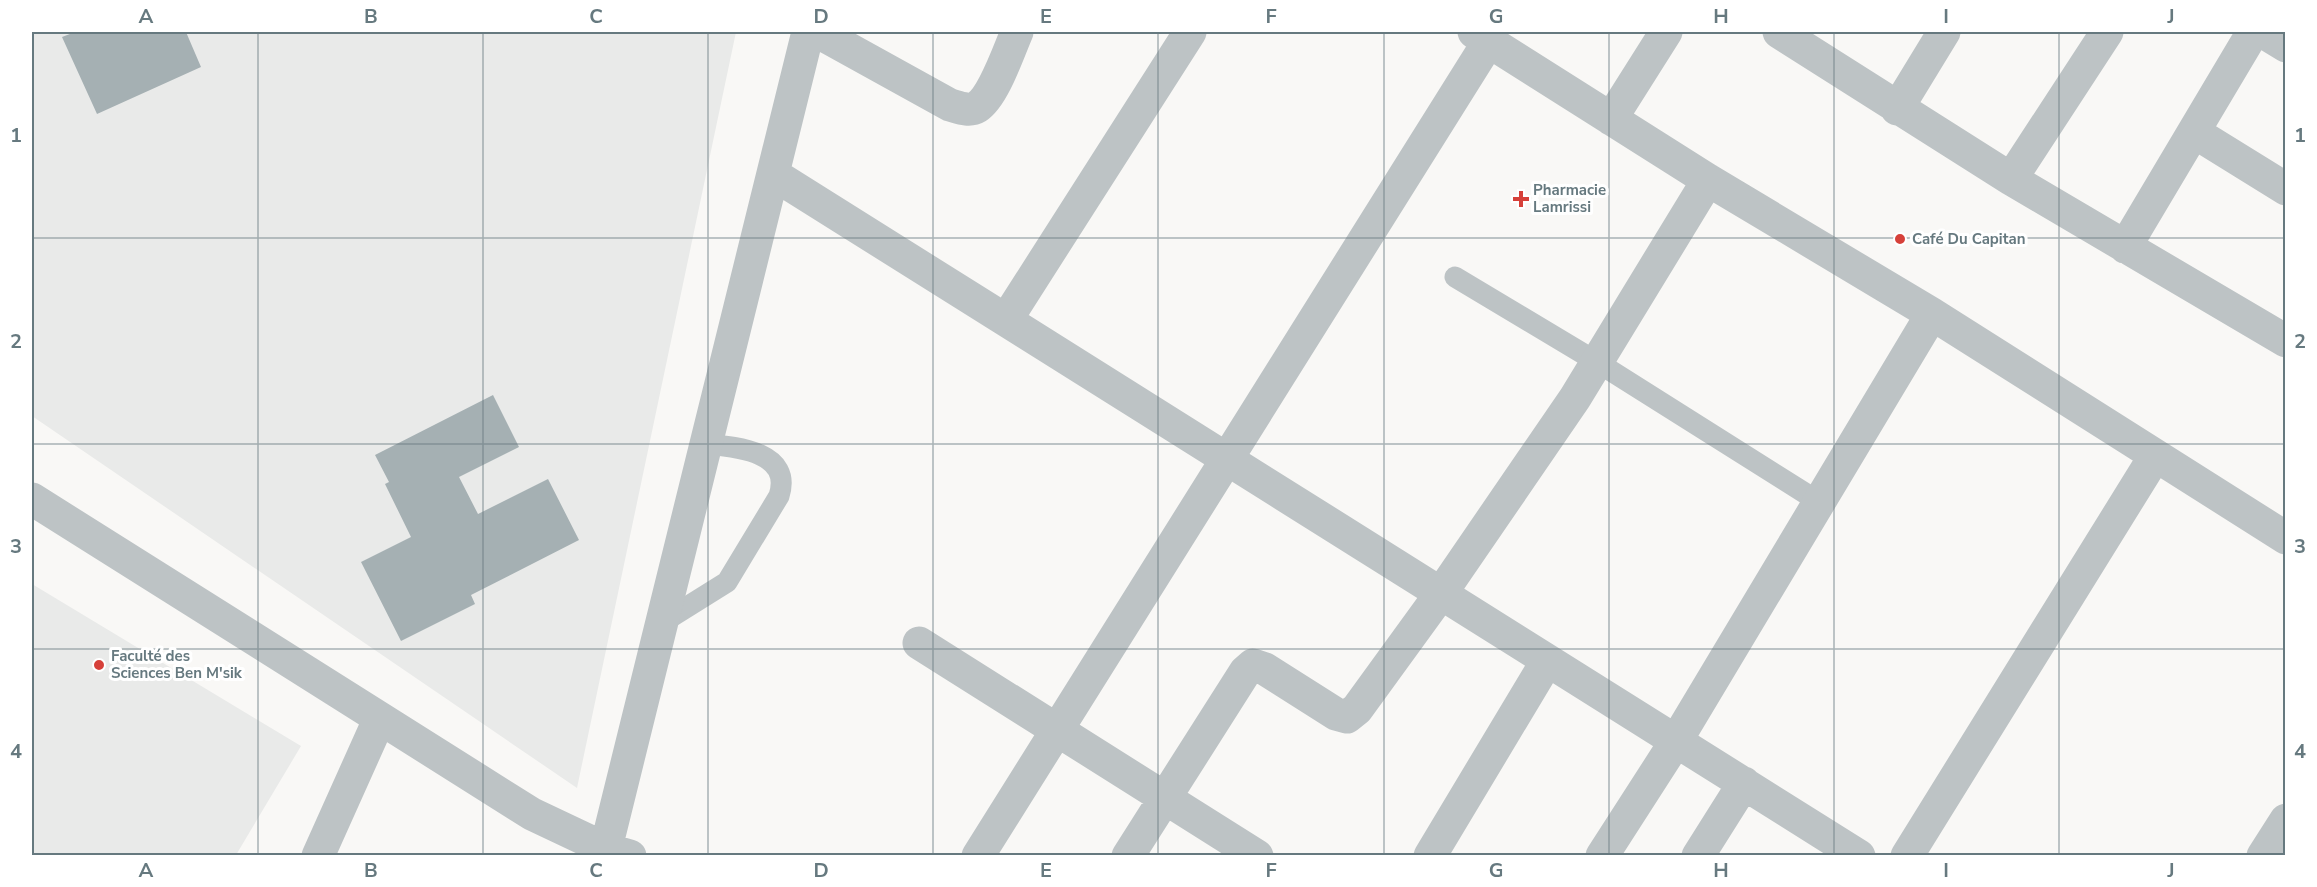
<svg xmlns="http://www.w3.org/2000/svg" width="2317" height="887" viewBox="0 0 2317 887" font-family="'Nunito Sans',sans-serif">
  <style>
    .built { fill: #e9eae9 }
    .building { fill: #a5b0b3 }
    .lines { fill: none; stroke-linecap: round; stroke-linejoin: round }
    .service { stroke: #bdc3c5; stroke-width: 21 }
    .minor { stroke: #bdc3c5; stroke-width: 33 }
    .grid { fill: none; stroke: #66797f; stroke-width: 1.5; stroke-opacity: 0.55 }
    .poi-dot { fill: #d64039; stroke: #fff; stroke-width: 2 }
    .labels { text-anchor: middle; stroke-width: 6; stroke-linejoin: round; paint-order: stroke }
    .poi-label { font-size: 15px; font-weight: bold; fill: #66797f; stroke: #fff; text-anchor: start }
    .neatline { fill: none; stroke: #66797f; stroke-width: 2 }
    .grid-label { font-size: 20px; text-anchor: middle; font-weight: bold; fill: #66797f }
  </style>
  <rect width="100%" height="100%" fill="#f9f8f6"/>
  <!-- built -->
  <path class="built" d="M32,32H736L577,788L32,416Z
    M32,584L301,746L236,855H32Z"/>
  <!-- building -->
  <path class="building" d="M75,32H186L201,67L97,114L62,37Z
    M493,395L519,447L459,477L478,514L548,479L579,540L471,595L475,604L401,641L361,562L411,537L385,484L389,482L375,455Z"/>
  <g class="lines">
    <!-- service -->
    <path class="service" d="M1455,277L1597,362L1819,502
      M663,622L727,582L779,496C793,452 737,447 707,444"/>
    <!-- minor -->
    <path class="minor" d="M818,32L950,105C958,107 969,112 977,107C994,96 1009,50 1017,32
      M1474,32L1708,180L1932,314L2286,538
      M1779,32L2011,179L2286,341
      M2263,32L2286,46
      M1897,109L1944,32
      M1611,119L1666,32
      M2194,132L2286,189
      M773,174L1859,856
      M2011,179L2107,32
      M2125,247L2253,32
      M1006,320L1190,32
      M32,499L532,814L606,849L630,856
      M919,643L1257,856
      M318,856L379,720
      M604,856L808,32
      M978,856L1489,41
      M1128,856L1245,672L1253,665L1265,669L1336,714L1347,717L1357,709L1442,592L1575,398L1708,180
      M1430,856L1547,661
      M1602,856L1676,741L1932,314
      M1698,856L1744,783
      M1907,856L2155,456
      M2263,856L2286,820"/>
  </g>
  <!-- grid -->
  <path class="grid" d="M258,32V856M483,32V856M708,32V856M933,32V856M1158,32V856M1384,32V856M1609,32V856M1834,32V856M2059,32V856M32,238H2286M32,444H2286M32,649H2286"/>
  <!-- markers -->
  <g class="poi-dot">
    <path d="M1518 190h6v6h6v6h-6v6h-6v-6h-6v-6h6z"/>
    <circle cx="1900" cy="239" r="6"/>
    <circle cx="99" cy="665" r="6"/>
  </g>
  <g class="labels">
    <!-- poi labels -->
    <g class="poi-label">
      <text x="1533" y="195">Pharmacie<tspan x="1533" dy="17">Lamrissi</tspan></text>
      <text x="1912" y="244">Café Du Capitan</text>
      <text x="111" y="661">Faculté des<tspan x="111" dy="17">Sciences Ben M'sik</tspan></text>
    </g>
  </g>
  <!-- border -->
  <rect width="2317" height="887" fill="none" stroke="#ffffff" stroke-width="66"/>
  <rect x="33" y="33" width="2251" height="821" class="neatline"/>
  <g class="grid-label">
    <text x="146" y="23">A</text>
    <text x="371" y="23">B</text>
    <text x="596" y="23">C</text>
    <text x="821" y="23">D</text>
    <text x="1046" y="23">E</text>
    <text x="1271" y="23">F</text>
    <text x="1496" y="23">G</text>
    <text x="1721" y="23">H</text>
    <text x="1946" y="23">I</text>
    <text x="2171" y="23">J</text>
    <text x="16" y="142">1</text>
    <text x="2300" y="142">1</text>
    <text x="16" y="348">2</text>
    <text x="2300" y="348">2</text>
    <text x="16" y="553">3</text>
    <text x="2300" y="553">3</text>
    <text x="16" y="758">4</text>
    <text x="2300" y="758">4</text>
    <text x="146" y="877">A</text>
    <text x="371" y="877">B</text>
    <text x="596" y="877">C</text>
    <text x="821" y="877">D</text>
    <text x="1046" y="877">E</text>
    <text x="1271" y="877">F</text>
    <text x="1496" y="877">G</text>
    <text x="1721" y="877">H</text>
    <text x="1946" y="877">I</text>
    <text x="2171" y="877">J</text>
  </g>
</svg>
